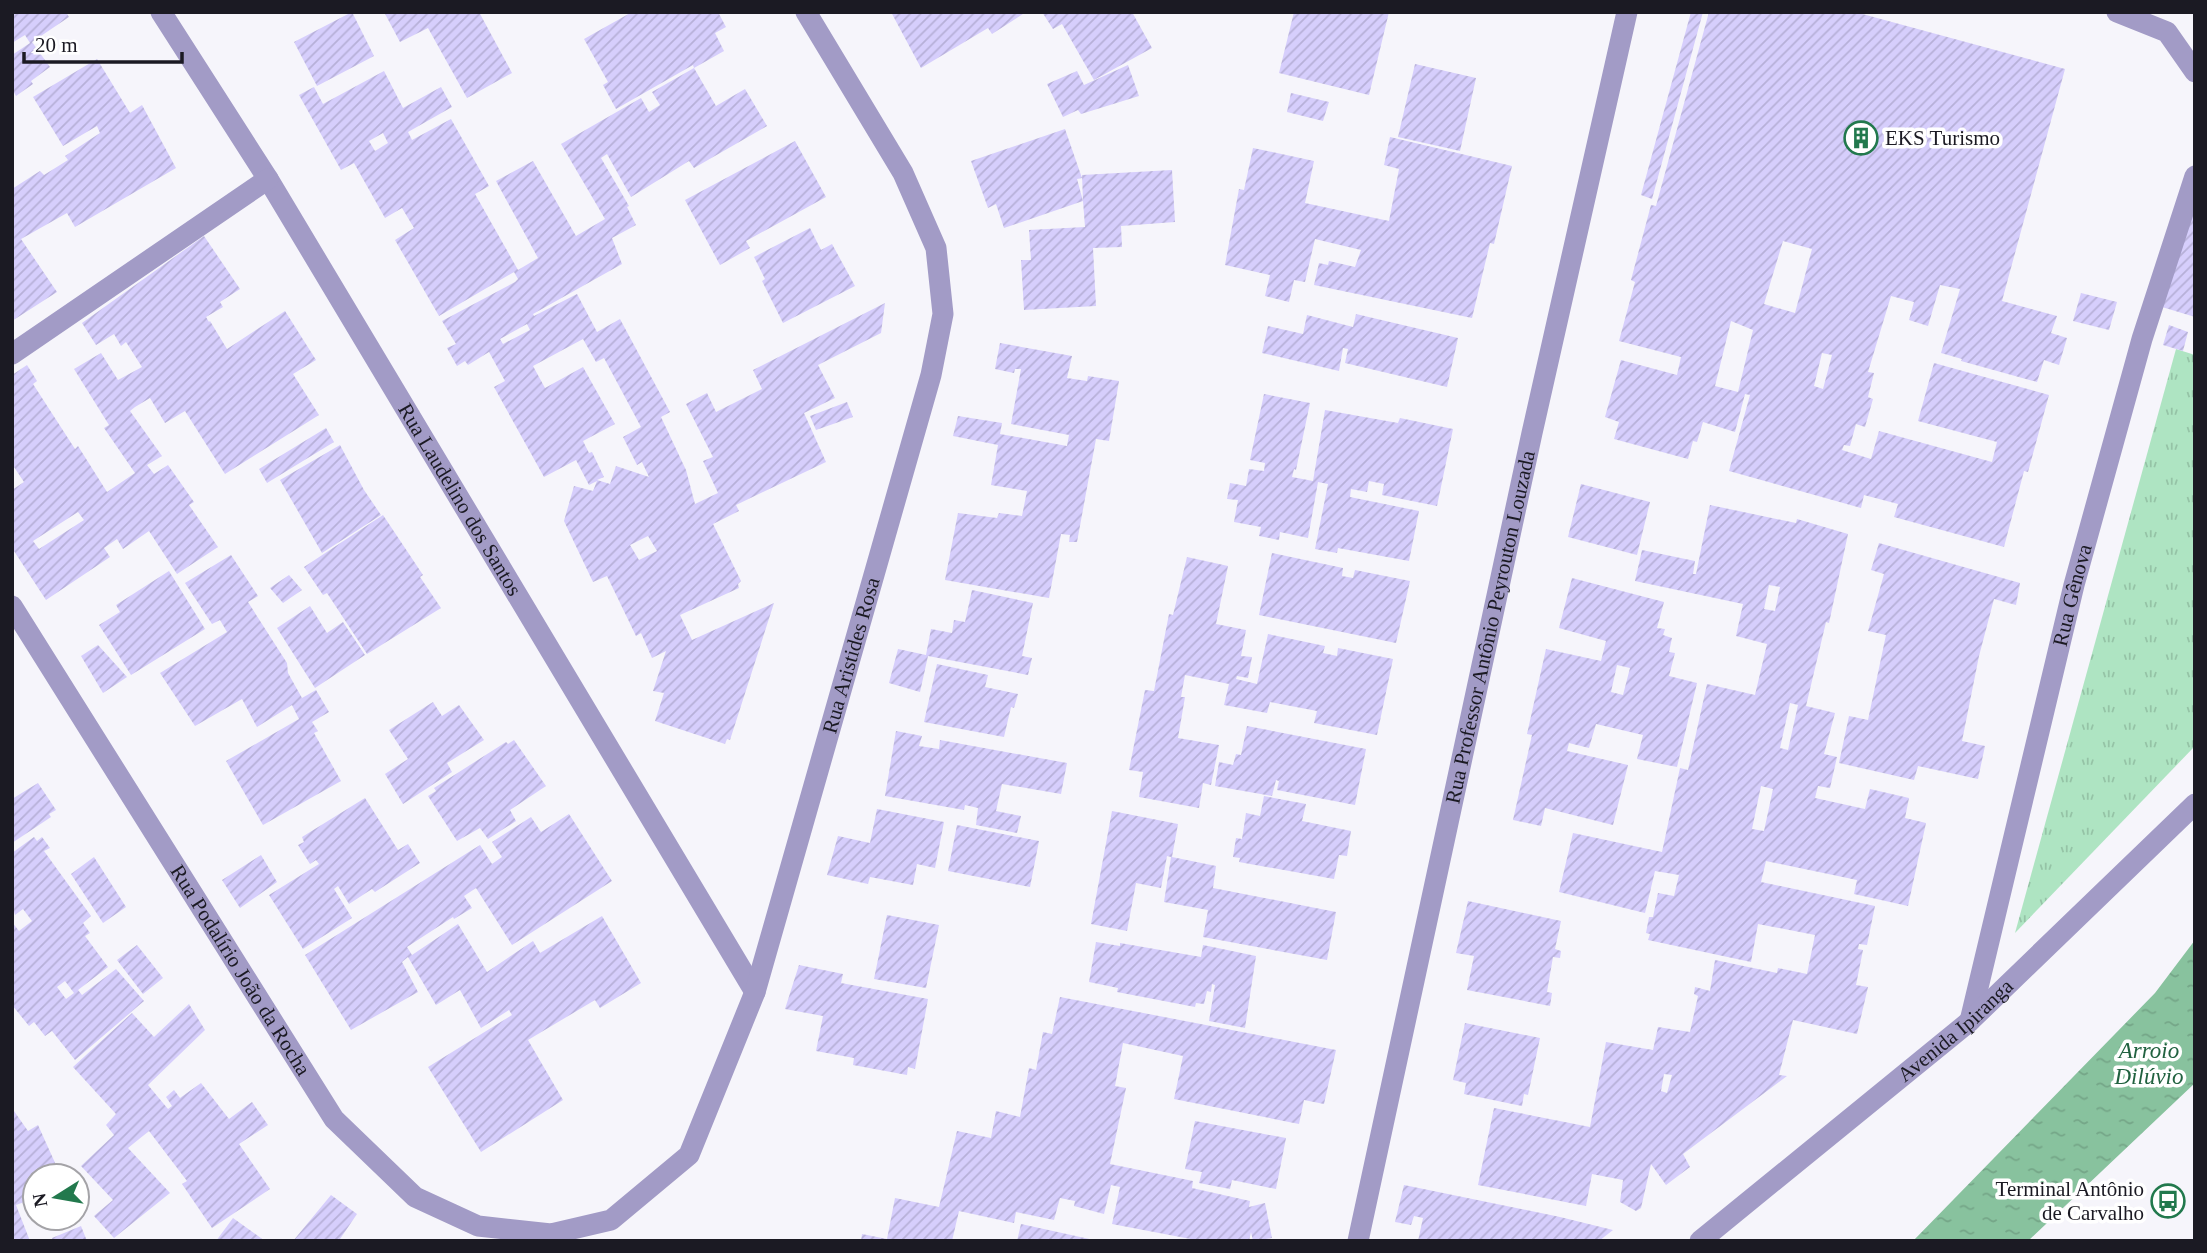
<svg xmlns="http://www.w3.org/2000/svg" width="2207" height="1253" viewBox="0 0 2207 1253" font-family="Georgia,serif">
  <style>
    .park { fill: url(#park-tufts) }
    .water { fill: url(#water-ripples) }
    .building { fill: url(#building-hatch); fill-rule: evenodd }
    .lines { fill: none; stroke-linecap: round; stroke-linejoin: round }
    .minor { stroke: #a29bc6; stroke-width: 21 }
    .labels { text-anchor: middle; stroke-width: 7; stroke-linejoin: round; paint-order: stroke }
    .poi-label { font-size: 21px; fill: #1b1a23; stroke: #fff; text-anchor: start }
    .street-label { font-size: 21px; fill: #1b1a23; stroke: #fff }
    .water-label { font-size: 23px; font-style: italic; fill: #216240; stroke: #fff }
  </style>
  <defs>
    <pattern id="park-tufts" width="24" height="20" patternUnits="userSpaceOnUse" patternTransform="scale(1.75)"><rect width="24" height="20" fill="#aee4c2"/><path d="M3 7l-1-3M5 7V3M7 7l1-3M15 17l-1-3M17 17v-4M19 17l1-3" fill="none" stroke="#95c3a6"/></pattern>
    <pattern id="water-ripples" width="26" height="14" patternUnits="userSpaceOnUse" patternTransform="scale(1.75)"><rect width="26" height="14" fill="#88c29e"/><path d="M2 4q2-2 4 0t4 0M15 11q2-2 4 0t4 0" fill="none" stroke="#75a688"/></pattern>
    <pattern id="building-hatch" width="6" height="6" patternUnits="userSpaceOnUse" patternTransform="scale(1.75)"><rect width="6" height="6" fill="#d6cefc"/><path d="M-1 1l2-2M0 6l6-6M5 7l2-2" fill="none" stroke="#b7b0d8"/></pattern>
  </defs>
  <rect width="100%" height="100%" fill="#f6f5fb"/>
  <!-- park -->
  <path class="park" d="M2176,349L2195,355V746L2015,933Z"/>
  <!-- water -->
  <path class="water" d="M2195,940V1083L2028,1241H1913L2155,993Z"/>
  <!-- building -->
  <path class="building" d="M12,12H66L69,17L32,42L50,67L31,81L33,84L16,96L12,89V55L30,43L25,35L12,43Z
    M352,12L374,56L317,86L294,42Z
    M384,12H479L512,73L467,98L428,28L400,42Z
    M632,12H718L726,27L715,33L724,51L694,68L716,106L745,89L767,126L694,168L689,161L631,197L607,154L601,158L629,206L627,207L636,225L612,238L622,264L533,314L534,316L577,294L597,332L620,319L670,412L661,417L686,470L695,504L718,493L703,461L713,457L686,404L707,393L716,412L762,389L753,370L885,303L881,333L818,365L835,398L804,413L826,462L736,505L739,511L713,524L741,581L738,584L739,588L680,615L692,640L774,603L730,740L727,739L725,744L655,721L664,693L653,691L666,651L652,658L641,633L636,636L607,576L593,582L564,521L574,486L593,491L597,481L589,485L576,460L544,477L494,387L505,381L489,352L468,365L465,361L457,366L447,348L456,344L442,321L515,282L518,279L514,272L439,316L395,240L414,228L402,208L385,218L354,163L341,170L299,95L314,87L323,104L384,71L403,108L441,87L452,107L408,132L412,140L451,119L489,186L475,194L518,270L538,258L496,181L533,161L576,236L605,219L561,144L641,98L649,112L660,105L652,92L694,68L693,65L616,109L603,85L608,82L584,39ZM383,133L388,143L375,151L369,141ZM527,324L530,330L503,344L500,339ZM583,339L596,362L604,358L641,427L623,437L637,465L642,462L649,477L616,466L610,484L597,480L604,477L592,452L589,453L583,441L615,424L583,367L545,388L533,366ZM648,536L657,551L639,560L630,545Z
    M891,12H1026L992,34L988,28L921,68Z
    M1042,12H1132L1152,48L1094,80L1062,24L1053,29Z
    M1294,12H1389L1369,95L1279,73Z
    M1691,12H1703L1652,199L1641,195Z
    M1709,12H1855L2065,69L2002,301L2057,316L2051,333L2067,338L2059,365L2044,360L2037,382L1961,361L1962,359L1941,353L1960,289L1940,285L1928,326L1909,320L1914,302L1891,296L1868,372L1874,373L1868,397L1873,399L1865,427L1856,424L1850,446L1844,445L1842,450L1871,459L1879,431L1992,462L1997,442L1918,421L1934,363L2049,395L2028,472L2024,471L2004,547L1894,517L1898,504L1864,495L1861,508L1729,471L1750,395L1745,394L1735,432L1703,422L1697,442L1693,441L1688,459L1614,439L1619,422L1605,417L1621,360L1677,375L1681,357L1619,341L1635,282L1631,280L1651,205L1656,206ZM1783,241L1812,249L1795,313L1764,304ZM1731,321L1753,330L1738,392L1715,386ZM1822,353L1832,355L1823,389L1814,386Z
    M97,59L130,113L142,105L176,168L75,227L67,213L21,239L57,292L12,321V189L40,171L44,175L68,160L65,156L100,133L97,126L63,146L33,97Z
    M1415,64L1476,78L1460,151L1398,137Z
    M1128,65L1139,96L1081,114L1078,110L1063,117L1047,84L1077,71L1084,85Z
    M1291,93L1329,102L1323,121L1287,112Z
    M1065,129L1082,178L1077,179L1083,201L1082,175L1172,170L1175,222L1121,226L1122,247L1093,248L1096,306L1024,310L1021,260H1031L1029,230L1085,227L1083,201L1004,228L996,204L988,208L971,161Z
    M1390,137L1512,166L1494,244L1490,243L1472,318L1314,285L1319,263L1328,265L1329,261L1355,267L1361,250L1315,239L1305,282L1294,280L1289,302L1265,296L1270,275L1225,265L1239,189L1244,190L1253,148L1314,161L1305,203L1389,221L1399,169L1384,165Z
    M795,141L826,197L746,241L750,248L720,265L685,200Z
    M2195,200V317L2162,307Z
    M810,228L821,250L832,244L855,286L783,323L762,281L765,279L754,257Z
    M204,236L240,289L220,302L223,307L206,317L209,322L210,321L227,349L285,311L316,360L293,374L319,415L225,474L185,411L165,423L150,398L135,407L130,411L162,456L147,465L154,474L168,465L194,502L189,505L218,547L177,574L149,531L123,549L117,539L104,548L110,557L46,600L12,548V490L24,482L12,464V375L27,365L37,381L33,384L75,449L78,446L107,492L135,473L104,428L109,425L74,369L101,353L118,380L142,367L126,342L121,346L114,334L96,345L82,323ZM78,512L84,520L39,549L33,541Z
    M2081,293L2117,302L2109,330L2073,321Z
    M1356,314L1458,338L1447,387L1345,363L1348,349L1343,348L1339,371L1262,353L1268,326L1303,334L1307,315L1353,327Z
    M2169,325L2188,332L2183,351L2163,345Z
    M1000,343L1072,356L1067,378L1087,381L1088,376L1119,381L1109,441L1096,439L1077,542H1069L1070,535L1061,534L1049,598L945,580L958,513L997,518L999,513L1022,516L1027,491L991,485L998,445L953,436L958,416L1002,423L1000,434L1067,446L1069,435L1011,424L1021,369H1015L1014,373L995,369Z
    M1264,394L1310,403L1296,470L1294,469L1292,477L1313,481L1325,410L1398,423L1400,418L1453,429L1437,506L1382,495L1384,484L1369,481L1367,492L1351,489L1350,497L1419,511L1409,561L1338,548L1337,553L1315,549L1328,484L1318,482L1308,538L1280,532L1279,540L1259,536L1261,527L1234,522L1238,500L1227,499L1230,483L1246,486L1249,469L1264,471L1265,463L1250,460Z
    M847,402L853,417L816,430L810,416Z
    M326,428L334,442L267,483L259,469Z
    M340,445L364,490L381,515L322,553L280,480Z
    M1581,484L1650,502L1637,555L1568,537Z
    M1710,505L1796,523L1797,519L1848,534L1829,623L1826,622L1806,706L1835,713L1824,754L1837,757L1830,788L1818,786L1815,798L1865,809L1870,789L1909,798L1905,818L1926,823L1908,906L1854,894L1857,880L1766,861L1761,882L1875,906L1867,945L1859,944L1858,949L1863,950L1856,985L1868,987L1857,1034L1793,1020L1779,1075L1787,1076L1683,1154L1690,1167L1666,1185L1651,1164L1641,1208L1636,1211L1620,1202L1623,1180L1592,1174L1586,1206L1478,1185L1494,1108L1590,1127L1606,1042L1653,1050L1658,1027L1690,1032L1698,996L1694,994L1695,987L1710,991L1715,960L1777,973L1778,968L1807,974L1815,935L1758,924L1751,962L1648,940L1650,934L1646,933L1649,917H1653L1658,893L1674,896L1679,875L1655,871L1645,913L1559,892L1573,833L1662,852L1680,768L1688,770L1707,684L1755,695L1767,644L1736,636L1743,604L1635,581L1642,550L1695,561L1693,574H1696ZM1769,585L1780,587L1775,611L1764,609ZM1790,703L1798,705L1788,750L1780,748ZM1761,786L1773,789L1764,831L1752,829ZM1664,1074L1672,1075L1667,1093L1661,1091Z
    M383,515L423,575L420,577L441,608L367,654L327,593L323,595L304,567Z
    M1879,543L2020,583L2016,605L1994,599L1979,656L1962,741L1985,746L1978,779L1918,766L1914,780L1839,763L1849,716L1868,720L1886,635L1868,631L1884,574L1871,570Z
    M1272,553L1343,568L1342,576L1353,578L1355,570L1410,581L1396,643L1259,615Z
    M231,555L258,596L248,602L287,663L288,673L302,698L316,690L329,712L312,722L318,731L314,733L341,781L263,825L226,761L299,719L292,705L257,727L242,699L195,726L160,673L227,632L220,620L212,624L185,583Z
    M1187,557L1228,566L1216,624L1246,630L1241,656L1252,657L1248,678L1237,676L1236,679L1257,684L1268,634L1325,646L1323,653L1337,656L1338,648L1393,659L1377,735L1314,723L1317,711L1270,702L1267,713L1224,705L1229,684L1185,675L1181,697H1185L1178,738L1219,745L1211,785L1203,783L1199,808L1139,797L1143,772L1129,770L1145,690L1154,691L1169,614L1173,615Z
    M169,571L205,629L131,675L99,625L120,612L116,605Z
    M289,575L302,590L283,603L270,588Z
    M1572,578L1664,602L1657,628L1665,629L1663,635L1672,638L1669,652L1675,653L1669,676L1697,683L1677,767L1637,759L1643,735L1596,724L1589,748L1569,743L1567,751L1628,765L1613,825L1545,808L1541,826L1513,820L1532,735L1527,734L1546,649L1601,661L1606,641L1559,628ZM1617,665L1630,668L1623,695L1611,692Z
    M972,590L1033,603L1022,656L1032,658L1028,675L928,656L920,692L889,683L898,649L926,655L931,629L952,633L954,620L965,622Z
    M310,606L327,633L343,622L365,655L315,688L277,628Z
    M98,645L127,677L103,693L81,656Z
    M937,664L988,675L985,687L1018,694L1014,708L1011,707L1004,737L924,722Z
    M433,702L442,716L459,705L484,740L447,763L452,772L403,804L385,774L408,759L389,730Z
    M1247,726L1366,749L1355,805L1277,790L1279,781L1276,780L1272,796L1215,786L1219,762L1233,765L1236,754L1241,755Z
    M896,731L922,736L919,746L939,749L940,740L1067,763L1061,794L1002,784L996,811L1021,816L1017,833L976,825L978,808L965,805L964,810L885,796Z
    M514,740L546,786L510,810L516,821L488,839L480,828L457,841L428,796L436,791L434,788L506,742L508,744Z
    M38,783L56,810L49,814L51,817L12,843V799Z
    M1264,796L1306,804L1302,821L1351,831L1347,856L1339,855L1334,879L1239,862L1240,858L1233,857L1236,838L1242,839L1246,813L1260,816Z
    M365,798L398,850L408,844L420,863L375,892L372,889L349,904L338,886L334,889L352,918L303,949L269,895L319,864L316,860L310,864L298,845L304,842L302,837Z
    M877,809L944,822L935,868L917,864L913,885L870,877L868,884L827,875L838,836L870,843Z
    M1112,811L1178,824L1172,857L1216,866L1213,888L1336,912L1327,960L1203,937L1208,910L1164,902L1171,857L1167,856L1161,888L1136,883L1127,931L1091,924Z
    M569,814L612,881L512,945L476,888L464,896L472,908L454,919L453,917L407,947L412,955L458,924L487,972L533,941L540,953L602,916L641,983L600,1008L595,1000L528,1040L563,1100L481,1152L428,1067L512,1015L509,1010L481,1028L460,990L436,1005L408,957L402,962L418,992L351,1030L305,955L480,845L492,864L502,857L492,842L531,817L541,832Z
    M957,825L1039,841L1030,887L948,871Z
    M34,837L37,841L42,837L50,848L44,851L91,916L83,923L90,933L85,936L108,967L78,990L82,995L116,969L144,1001L75,1060L52,1031L45,1036L34,1022L29,1026L12,1005V922L19,931L32,921L23,909L15,915L14,912L12,913V853ZM65,981L74,993L66,999L57,987Z
    M261,855L277,882L240,908L222,880Z
    M94,857L126,907L103,923L71,874Z
    M1468,901L1561,921L1555,949L1561,951L1560,958L1553,957L1547,992L1552,993L1550,1006L1467,990L1474,956L1456,953Z
    M887,915L939,925L926,988L874,979Z
    M1096,942L1120,946V943L1201,957L1203,945L1256,956L1245,1028L1209,1021L1215,985L1212,984L1211,992L1207,991L1204,1004L1196,1003L1195,1007L1117,992L1118,988L1089,982Z
    M137,945L163,978L143,994L117,960Z
    M799,965L843,974L841,983L928,999L915,1069L908,1067L907,1075L853,1065L854,1058L816,1051L823,1016L785,1009Z
    M1060,997L1336,1050L1324,1104L1304,1100L1299,1124L1174,1099L1183,1056L1123,1043L1115,1086L1126,1088L1110,1164L1193,1181L1192,1188L1250,1201L1249,1207L1265,1203L1272,1238L1253,1241L1251,1232L1249,1241H1201L1112,1224L1120,1187L1111,1185L1104,1214L1074,1206L1075,1201L1060,1198L1054,1220L1016,1212L1014,1223L959,1211L952,1241H861L862,1234L887,1239L895,1198L939,1207L957,1131L991,1138L996,1111L1020,1117L1029,1068L1036,1070L1043,1032L1052,1034Z
    M189,1004L205,1030L148,1085L168,1109L172,1106L166,1097L174,1090L180,1098L201,1083L229,1119L252,1102L268,1125L239,1144L270,1189L212,1228L182,1184L187,1181L149,1131L128,1148L170,1193L114,1238L94,1216L113,1200L81,1166L114,1135L106,1125L116,1114L73,1067L132,1013L154,1037Z
    M1465,1023L1540,1038L1528,1095L1524,1094L1522,1106L1464,1094L1466,1083L1453,1080Z
    M14,1111L28,1131L38,1125L61,1176H35V1206L30,1208L27,1201L16,1205L30,1241H12V1112Z
    M1195,1121L1286,1138L1276,1189L1232,1180L1230,1189L1199,1183L1202,1172L1185,1169Z
    M1404,1185L1560,1217L1613,1230L1599,1241H1418L1423,1218L1414,1216L1411,1225L1395,1222Z
    M331,1195L357,1214L340,1239L343,1241H293Z
    M233,1218L265,1241H216Z
    M1021,1224L1094,1240V1241H1017Z
    M81,1226L87,1241H53L52,1238Z"/>
  <g class="lines">
    <!-- minor -->
    <g class="minor">
      <path id="s1" d="M161,12L268,179L755,992"/>
      <path d="M2117,12L2167,32L2195,72"/>
      <path d="M12,354L268,179"/>
      <path id="s2" d="M12,606L334,1119L415,1197L478,1226L551,1234L611,1220L689,1155L755,992L931,375L943,314L936,248L903,173L806,12"/>
      <path id="s3" d="M1970,1021L2074,585L2142,339L2195,176"/>
      <path id="s4" d="M1358,1241L1532,433L1627,12"/>
      <path id="s5" d="M1700,1241L1970,1021L2195,804"/>
    </g>
  </g>
  <!-- icons -->
  <defs>
    <symbol id="building-ring" viewBox="-11 -11 22 22"><circle r="9.5" fill="#fff" stroke="#22794d" stroke-width="1.5"/><path d="M-4-6H4V6H1V3H-1V6H-4ZM-2.5-4.3h1.7v1.8h-1.7ZM.8-4.3h1.7v1.8H.8ZM-2.5-1h1.7V.8h-1.7ZM.8-1h1.7V.8H.8Z" fill="#22794d"/></symbol>
    <symbol id="bus-ring" viewBox="-11 -11 22 22"><circle r="9.5" fill="#fff" stroke="#22794d" stroke-width="1.5"/><path d="M-5-6H5V4H4V6H2V4H-2V6H-4V4H-5ZM-3.5-4V0h7V-4ZM-3.5 1.2v1.5H-2V1.2ZM2 1.2v1.5H3.5V1.2Z" fill="#22794d"/></symbol>
  </defs>
  <g fill-rule="evenodd">
    <use href="#building-ring" x="1842" y="119" width="38" height="38"/>
    <use href="#bus-ring" x="2149" y="1182" width="38" height="38"/>
  </g>
  <g class="labels">
    <!-- poi labels -->
    <g class="poi-label">
      <text x="1885" y="145">EKS Turismo</text>
      <text x="2144" y="1196" text-anchor="end">Terminal Antônio<tspan x="2144" dy="24">de Carvalho</tspan></text>
    </g>
    <!-- street labels -->
    <g class="street-label">
      <text dy="7" stroke="none"><textPath href="#s1" startOffset="572">Rua Laudelino dos Santos</textPath></text>
      <text dy="7" stroke="none"><textPath href="#s3" startOffset="438">Rua Gênova</textPath></text>
      <text dy="7" stroke="none"><textPath href="#s4" startOffset="628">Rua Professor Antônio Peyrouton Louzada</textPath></text>
      <text dy="7" stroke="none"><textPath href="#s2" startOffset="1550">Rua Aristides Rosa</textPath></text>
      <text dy="7" stroke="none"><textPath href="#s2" startOffset="430">Rua Podalírio João da Rocha</textPath></text>
      <text dy="7" stroke="none"><textPath href="#s5" startOffset="331">Avenida Ipiranga</textPath></text>
    </g>
    <!-- water labels -->
    <g class="water-label">
      <text x="2149" y="1058">Arroio<tspan x="2149" dy="26">Dilúvio</tspan></text>
    </g>
  </g>
  <!-- border -->
  <rect width="2207" height="1253" fill="none" stroke="#1b1a23" stroke-width="28"/>
  <!-- north arrow -->
  <g transform="translate(56 1197) rotate(259)"><circle r="33" fill="#ffffff" stroke="#a4a3a7" stroke-width="2"/>
  <path d="M0-5L12 26L0 18L-12 26Z" fill="#22794d"/>
  <text y="-10" font-size="19" font-weight="bold" text-anchor="middle" fill="#1b1a23">N</text>
  </g>
  <!-- scale -->
  <path d="M24 52v10h158v-10" fill="none" stroke="#1b1a23" stroke-width="3.5"/>
  <text x="35" y="52" font-size="21" fill="#1b1a23" stroke="#ffffff" stroke-width="5" paint-order="stroke">20 m</text>
</svg>
